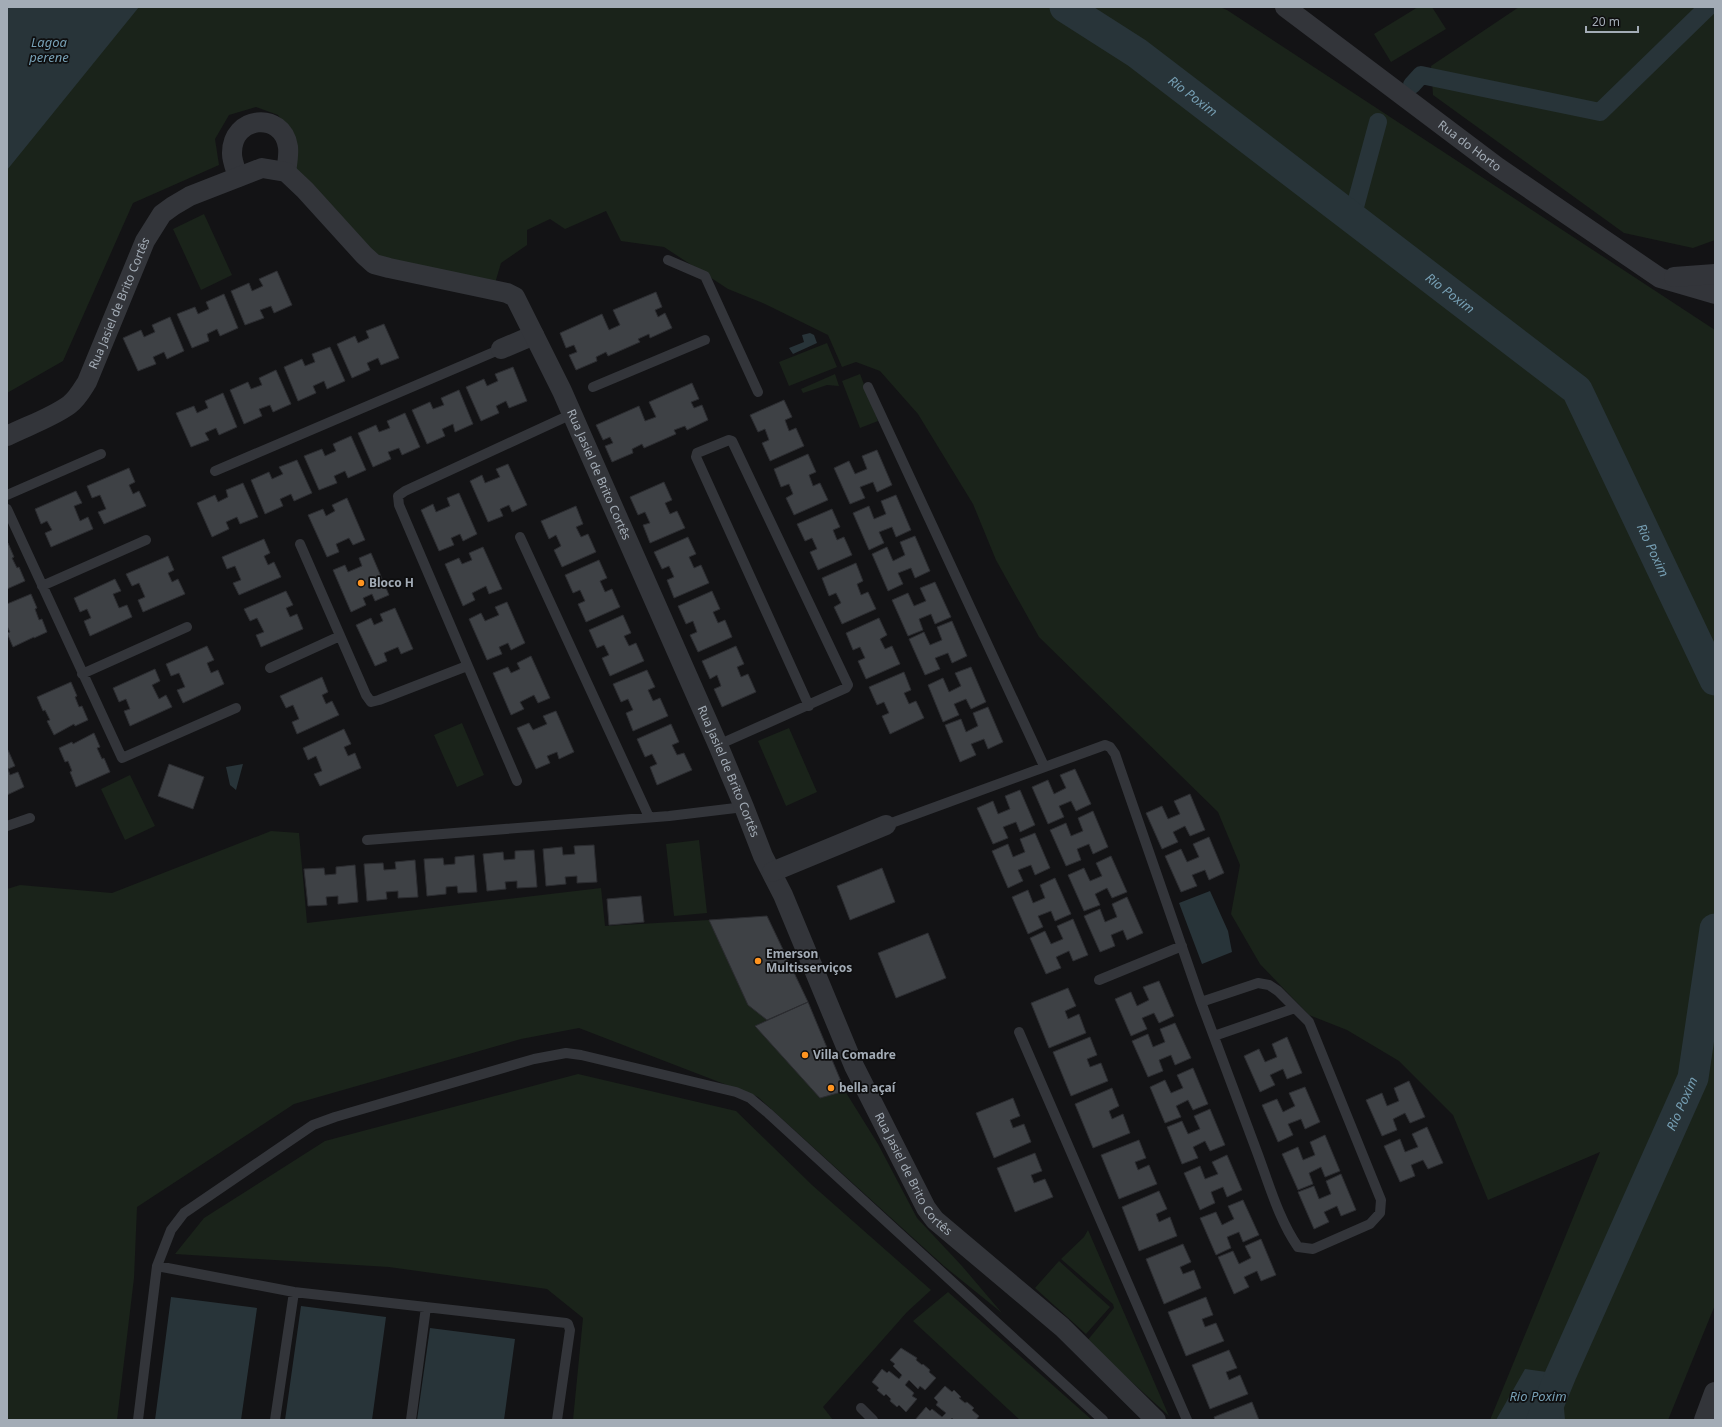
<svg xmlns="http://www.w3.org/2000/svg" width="1722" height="1427" viewBox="0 0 1722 1427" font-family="'Noto Sans',sans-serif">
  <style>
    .green { fill: #1a231a }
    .water { fill: #283439 }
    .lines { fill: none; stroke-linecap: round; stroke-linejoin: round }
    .canal { stroke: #283439; stroke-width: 18 }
    .river { stroke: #283439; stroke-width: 31 }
    .building { fill: #3e4145; stroke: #2c2d31 }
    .service { stroke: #33353a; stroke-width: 10 }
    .minor { stroke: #33353a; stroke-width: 20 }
    .tertiary { stroke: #33353a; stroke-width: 22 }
    .poi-dot { fill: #ff9420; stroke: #0e0e0f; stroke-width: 1.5 }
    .labels { text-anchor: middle; stroke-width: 3.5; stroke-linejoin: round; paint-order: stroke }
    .street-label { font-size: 12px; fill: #a3acb6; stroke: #0e0e0f }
    .poi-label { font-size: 12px; font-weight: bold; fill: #a3acb6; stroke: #0e0e0f; text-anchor: start }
    .water-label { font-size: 13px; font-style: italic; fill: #77a0b5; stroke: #0e0e0f }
  </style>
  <rect width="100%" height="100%" fill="#131315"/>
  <!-- green -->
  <path class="green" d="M7,7H1220L1227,10L1715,330V1305L1668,1420H1490L1600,1152L1488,1200L1453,1115L1399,1061L1347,1030L1309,1015L1260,964L1231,914L1240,865L1218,812L1039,637L996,560L973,504L918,414L880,371L856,362L842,367L828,335L765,304L728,289L664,247L621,241L606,211L565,229L550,219L527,230V245L501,263L493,290L389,268L291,166L293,137L278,115L256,107L229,115L215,139L219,165L133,203L63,361L7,393Z
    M1418,7H1432L1446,29L1391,62L1374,34Z
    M1519,7H1715V240L1693,248L1624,233L1433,95L1431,66Z
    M204,214L232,275L201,290L173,229Z
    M827,343L837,367L789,386L779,362Z
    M835,374L839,386L827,385L803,393L801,389Z
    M860,374L878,421L860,428L842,381Z
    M462,723L484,775L457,787L434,735Z
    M789,728L817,792L786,806L758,741Z
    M130,775L155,826L125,840L101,789Z
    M271,831L299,833L307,923L601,888L605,926L709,920L748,1005L767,1020L755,1026L820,1098L845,1091L878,1144L917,1218L962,1266L1002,1313L944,1266L758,1097L579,1028L521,1039L294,1104L137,1207L134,1278L117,1420H7V889L20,885L112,893Z
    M699,840L707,913L674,916L666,844Z
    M578,1074L736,1111L812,1185L931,1290L907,1312L823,1407L833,1420H573L583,1318L547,1289L389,1267L175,1254L204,1218L325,1141Z
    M1088,1230L1169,1416L1087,1341L1114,1308L1113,1304L1061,1259L1084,1237Z
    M1059,1261L1110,1307L1086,1334L1035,1288Z
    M948,1292L1092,1420H1020L913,1321Z"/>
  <!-- water -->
  <path class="water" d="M7,7H139L7,170Z
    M810,333L814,335L817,343L793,354L789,348L804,342L802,335Z
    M243,764L236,790L230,785L226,767Z
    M1210,891L1228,931L1232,952L1202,964L1179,903Z
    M171,1297L257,1308L241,1420H155Z
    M301,1306L386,1317L372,1420H285Z
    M430,1328L515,1339L504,1420H417Z
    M1525,1369L1561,1374L1565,1420H1496Z"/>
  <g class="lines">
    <!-- canal -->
    <path class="canal" d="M1412,85L1421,75L1600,112L1708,7
      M1352,218L1378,122"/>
    <!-- river -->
    <g class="river">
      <path id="s1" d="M1065,7L1137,53L1577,390L1715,680"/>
      <path id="s2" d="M1542,1420L1561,1374L1693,1078L1715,929"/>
    </g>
  </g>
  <!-- building -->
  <path class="building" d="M277,271L292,305L274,313L271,306L260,310L264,318L245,325L231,291L249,283L252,291L263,286L259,279Z
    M656,292L662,307L655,310L658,317L665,313L672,328L650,338L649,334L638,339L640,342L608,356L606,352L596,357L597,361L576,370L569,355L577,352L574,345L566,348L560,333L602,314L609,330L620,325L613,310Z
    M224,294L238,328L220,336L217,329L207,334L209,341L192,348L177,314L195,307L198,314L209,309L206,302Z
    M170,317L184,351L167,359L164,352L153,357L156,364L138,371L123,338L141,330L144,337L155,332L152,325Z
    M384,324L399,358L381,365L378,358L367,363L370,370L352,378L337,344L355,336L358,343L369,338L366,331Z
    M330,347L345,381L327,389L324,381L313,386L316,393L298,401L284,367L302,359L305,366L315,362L312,354Z
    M513,367L527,401L509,408L506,401L496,406L499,413L481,421L466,387L484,379L487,386L498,381L495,374Z
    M276,370L291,404L273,412L270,405L259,409L262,416L244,424L230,390L248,382L251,389L262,385L259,378Z
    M692,383L699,399L691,402L694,408L702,405L708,420L687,430L685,426L674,430L676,434L644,448L642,444L632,449L633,453L612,462L605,446L613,443L610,437L603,440L596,425L639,406L645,421L656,417L649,402Z
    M459,390L473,424L455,432L453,424L442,429L445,436L427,444L412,410L430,402L433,409L444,405L441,398Z
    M223,393L237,427L219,435L216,428L205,433L209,440L191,447L176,413L194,406L197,413L208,408L205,401Z
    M784,400L792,417L785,420L789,431L796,428L804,446L770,461L762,443L769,440L765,429L758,432L750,415Z
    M405,413L420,447L402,455L399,448L388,452L391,459L373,467L358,433L376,425L379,432L390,428L387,421Z
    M351,436L366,470L348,478L345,471L334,476L337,483L319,490L304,456L322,449L325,456L336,451L333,444Z
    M877,450L892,485L877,492L873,482L860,487L865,498L850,504L834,468L849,461L855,474L867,469L862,456Z
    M808,454L816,472L809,475L813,486L820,483L828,500L794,515L786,498L793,494L789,484L781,487L774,469Z
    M297,460L312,493L294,501L291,494L280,499L283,506L265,514L251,480L269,472L272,479L283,474L279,467Z
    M508,464L527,505L512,512L509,505L500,509L503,516L488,522L470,481L482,475L485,483L500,477L496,469Z
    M129,468L135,482L129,485L133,494L139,491L146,506L104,524L98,512L106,509L100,495L92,498L87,486Z
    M664,482L672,500L665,503L670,514L677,511L685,528L650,543L643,525L650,523L645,512L638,515L630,497Z
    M243,483L258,517L240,524L237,517L226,522L229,529L212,537L197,503L215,495L218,502L228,497L226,490Z
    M76,491L82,503L74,506L80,521L88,517L93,529L51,547L45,533L52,530L47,521L41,524L35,509Z
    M459,493L477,534L463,541L460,534L451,538L454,545L439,551L421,510L433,504L436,512L450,506L447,498Z
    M896,495L911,530L896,537L892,527L879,532L884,543L869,550L853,513L869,506L874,519L886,514L881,501Z
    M347,498L365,540L353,545L349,538L336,544L339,552L327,557L308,515L323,509L326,516L335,511L332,505Z
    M576,506L583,524L576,527L581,537L588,534L596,552L562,567L554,550L561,546L556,535L549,539L541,521Z
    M832,509L840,527L833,530L837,540L844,537L852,555L818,570L810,552L817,549L812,538L805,541L797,524Z
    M915,536L930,571L915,578L911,568L898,573L903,584L888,591L872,554L887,547L893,561L905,555L900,542Z
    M688,537L696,554L689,557L694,568L701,565L709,583L674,598L667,580L674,577L669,566L662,569L654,552Z
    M264,539L270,553L264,556L268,565L274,562L281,577L239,595L233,583L241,580L235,566L227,569L222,557Z
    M7,543H8L14,557L12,558L17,568L19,567L25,581L7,589Z
    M483,547L502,589L489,594L486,586L472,593L475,600L463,606L445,564L459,558L462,564L472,560L469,553Z
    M371,553L389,595L375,601L372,594L363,598L366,605L351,612L333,570L345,565L348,572L362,566L359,558Z
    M168,556L174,570L168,573L172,582L178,579L185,594L143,612L138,600L145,597L139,583L132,586L126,574Z
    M599,560L607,578L600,581L605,592L612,589L620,607L586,622L578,604L585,601L580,590L573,593L565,575Z
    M856,563L863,581L857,584L861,595L868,592L876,609L842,624L834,607L841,603L836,593L829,596L822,578Z
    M115,579L121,591L113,594L119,608L127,605L132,617L90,636L84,621L91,618L87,609L80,612L74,598Z
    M935,582L951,617L935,624L931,614L919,619L923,630L908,636L892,600L908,593L914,606L926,601L920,588Z
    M286,591L293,605L286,608L290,617L297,614L303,629L261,647L256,635L264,632L257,618L250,621L244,609Z
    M712,591L720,609L713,612L718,623L725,620L732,637L698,652L690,635L697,632L693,621L686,624L678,606Z
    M31,594L37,608L35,609L39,620L42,619L47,632L34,638V637L13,647L7,633L10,632L7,626V604Z
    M507,602L525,643L511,650L508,643L499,647L502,654L487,660L469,619L481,613L485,621L499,615L495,607Z
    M395,608L413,649L401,654L398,647L384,653L387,661L375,666L356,625L371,618L374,625L383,621L380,614Z
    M623,615L631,633L624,636L629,646L636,643L644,661L610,676L602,658L609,655L604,645L597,648L589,630Z
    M879,618L887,635L880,639L885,649L892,646L900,664L866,679L858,661L865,658L860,647L853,650L846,633Z
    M952,621L967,656L952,663L948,653L935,658L940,669L925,675L909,639L924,632L930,645L942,640L937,627Z
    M207,646L214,660L207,663L211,673L218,670L224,684L183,703L177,690L185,687L179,673L171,676L166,664Z
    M736,646L744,664L737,667L741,677L748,674L756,692L722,707L714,689L721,686L717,675L710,679L702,661Z
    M531,656L550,698L538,703L534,695L520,702L524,709L511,715L493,673L508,667L511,673L520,669L517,663Z
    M971,667L986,702L971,709L966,699L954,704L959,715L943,722L928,685L943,678L949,692L961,686L955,673Z
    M155,669L160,681L152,685L159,699L166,695L172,707L130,726L124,711L130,709L126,699L119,702L113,688Z
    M647,670L655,687L648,690L653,701L660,698L668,716L633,731L626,713L633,710L628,699L621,702L613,684Z
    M904,672L911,690L904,693L909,704L916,701L924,718L890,734L882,716L889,713L884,702L877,705L869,687Z
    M322,677L328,692L322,695L326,704L332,701L339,715L297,734L292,722L299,719L293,705L286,708L280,696Z
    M71,682L77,696L75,697L79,707L82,706L88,720L75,726L74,724L54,735L47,721L50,720L45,710L43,711L37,697Z
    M988,707L1003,742L988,749L984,739L971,744L976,755L960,762L945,725L961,719L966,732L978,726L973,713Z
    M556,711L574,752L559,759L557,752L547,756L550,763L536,769L517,728L529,723L533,730L547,724L543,716Z
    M671,724L679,742L672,745L677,755L684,753L692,770L657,785L650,767L657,764L652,754L645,757L637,739Z
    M344,729L351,744L344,747L348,756L355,753L361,768L320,786L314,774L322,771L316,756L308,760L303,748Z
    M94,733L100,747L97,748L102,759L104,758L110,772L76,787L70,772L72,771L68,761L65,762L59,748L72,742L73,744Z
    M8,750L15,766L8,769L10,775L18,772L24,787L7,795V751Z
    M169,764L204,777L193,809L158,796Z
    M1075,769L1091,804L1076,811L1071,801L1059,806L1064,817L1048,824L1032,787L1048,780L1054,794L1066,788L1060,775Z
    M1020,790L1035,825L1020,832L1016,822L1003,827L1008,838L993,844L977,808L993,801L998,814L1010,809L1005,796Z
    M1190,794L1205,830L1190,836L1185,826L1173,832L1178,842L1162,849L1146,813L1162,806L1168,819L1180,814L1174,801Z
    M1093,811L1108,847L1093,854L1089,844L1077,849L1081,860L1066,866L1050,830L1066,823L1071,836L1083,831L1078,818Z
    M1035,833L1050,868L1035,875L1031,865L1018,870L1023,881L1008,888L992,851L1008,844L1013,857L1025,852L1020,839Z
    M1209,837L1224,873L1209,880L1205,870L1192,875L1197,886L1181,892L1165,856L1181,849L1187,862L1199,857L1193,844Z
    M594,845L597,882L577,883V876L565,877L566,884L546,886L543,849L562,847L563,855L575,854L574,846Z
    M534,850L537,887L517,888V881L505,882L506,889L487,891L483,854L503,852L504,860L515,859V851Z
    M474,855L477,892L458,893L457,886L446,887V894L427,896L424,859L443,858L444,865L455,864V857Z
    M1111,856L1127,892L1112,898L1107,888L1095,894L1100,905L1084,911L1068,875L1084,868L1090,881L1102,876L1096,863Z
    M415,860L418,897L398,898V891L386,892L387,899L367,901L364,864L383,863L384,870L396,869L395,862Z
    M355,865L358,902L338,904V896L326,897L327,905L308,906L304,869L324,868L325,875L336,874V867Z
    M882,868L895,902L850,920L837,886Z
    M1055,878L1071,914L1055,921L1051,911L1038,916L1043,927L1028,934L1012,897L1028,890L1033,903L1045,898L1040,885Z
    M641,896L644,922L609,925L607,899Z
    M1127,897L1143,933L1127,940L1123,930L1111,935L1115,946L1100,952L1084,916L1100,909L1105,922L1117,917L1112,904Z
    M767,916L808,1002L767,1020L748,1005L709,920Z
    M1073,919L1088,955L1073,961L1069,951L1056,957L1061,968L1046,974L1030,938L1045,931L1051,944L1063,939L1057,926Z
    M928,933L946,978L896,998L878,953Z
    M1159,981L1174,1016L1159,1023L1154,1013L1142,1018L1147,1029L1131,1036L1115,999L1131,992L1137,1006L1149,1000L1143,987Z
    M1068,988L1076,1006L1065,1011L1068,1019L1079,1014L1086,1033L1049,1048L1031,1003Z
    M808,1002L845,1091L820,1098L755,1026Z
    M1175,1023L1191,1058L1175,1065L1171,1055L1159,1060L1163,1071L1148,1077L1132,1041L1148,1034L1153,1047L1165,1042L1160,1029Z
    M1090,1037L1097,1055L1087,1059L1090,1067L1101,1063L1108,1081L1071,1096L1053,1052Z
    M1287,1037L1302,1073L1287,1079L1283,1069L1270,1075L1275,1085L1260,1092L1244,1056L1259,1049L1265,1062L1277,1057L1272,1044Z
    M1193,1068L1208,1104L1193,1110L1188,1100L1176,1106L1181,1117L1165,1123L1150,1087L1165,1080L1171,1093L1183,1088L1177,1075Z
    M1409,1081L1425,1117L1410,1123L1405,1113L1393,1119L1397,1130L1382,1136L1366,1100L1382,1093L1387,1106L1399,1101L1394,1088Z
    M1305,1087L1320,1122L1305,1129L1301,1119L1288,1124L1293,1135L1278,1142L1262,1105L1277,1099L1283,1112L1295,1106L1289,1093Z
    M1112,1088L1119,1106L1109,1111L1112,1119L1123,1114L1130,1133L1093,1148L1075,1104Z
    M1013,1098L1020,1116L1010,1120L1013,1128L1024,1124L1031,1142L994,1158L976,1113Z
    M1210,1109L1225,1145L1210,1151L1205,1141L1193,1147L1198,1158L1182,1164L1167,1127L1182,1121L1188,1134L1200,1129L1194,1116Z
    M1427,1127L1443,1163L1428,1169L1423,1160L1411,1165L1415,1176L1400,1182L1384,1146L1400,1139L1405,1152L1418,1147L1412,1134Z
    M1325,1135L1340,1171L1325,1177L1321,1167L1309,1173L1313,1184L1298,1190L1282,1154L1298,1147L1303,1160L1315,1155L1310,1142Z
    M1139,1140L1146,1158L1135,1162L1138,1170L1149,1165L1157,1184L1119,1199L1101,1155Z
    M1035,1153L1042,1171L1031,1175L1034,1183L1045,1179L1053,1197L1015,1212L997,1168Z
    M1227,1155L1242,1190L1227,1197L1223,1187L1211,1192L1215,1203L1200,1210L1184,1173L1200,1166L1205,1179L1218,1174L1212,1162Z
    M1341,1174L1356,1210L1341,1216L1337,1206L1324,1212L1329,1222L1314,1229L1298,1192L1314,1186L1319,1199L1331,1194L1326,1181Z
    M1159,1191L1167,1209L1156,1214L1159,1222L1170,1217L1177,1236L1139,1251L1122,1207Z
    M1243,1200L1259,1235L1243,1242L1239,1232L1227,1237L1231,1248L1216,1255L1200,1218L1216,1212L1222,1225L1234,1219L1228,1206Z
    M1261,1239L1276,1275L1261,1281L1257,1271L1244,1277L1249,1287L1234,1294L1218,1257L1233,1251L1239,1264L1251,1258L1245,1246Z
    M1183,1244L1191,1262L1180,1267L1183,1274L1194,1270L1201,1288L1164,1304L1146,1259Z
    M1206,1297L1213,1315L1202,1319L1205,1327L1216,1323L1224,1341L1186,1356L1168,1312Z
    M901,1348L917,1358L916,1360L922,1365L923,1364L930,1370L929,1372L936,1378L925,1390L920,1386L918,1389L909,1380L905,1385L914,1393L912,1396L917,1399L906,1412L899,1405L897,1407L890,1401L891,1399L886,1394L884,1396L877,1390L879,1388L872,1382L882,1369L887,1373L889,1371L899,1379L902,1375L893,1366L895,1364L890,1360Z
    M1229,1350L1237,1368L1226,1372L1229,1380L1240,1375L1248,1394L1210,1409L1192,1365Z
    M945,1386L952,1392L954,1390L961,1397L959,1398L965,1403L967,1402L974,1408L972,1410L979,1416L976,1420H954L952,1418L951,1420H915L926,1407L930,1411L932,1409L942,1417L946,1413L936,1405L938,1402L934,1398Z
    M1252,1402L1259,1420H1215L1214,1417Z"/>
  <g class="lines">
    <!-- service -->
    <path class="service" d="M668,260L705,276L758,392
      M593,387L705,340
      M868,387L1044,766
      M215,471L501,349
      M7,495L101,454
      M7,509L122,758L236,708
      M520,537L649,817
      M300,544L366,695L371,702L379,700L467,666
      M42,586L146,540
      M270,668L340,636
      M82,674L187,627
      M718,745L846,688L848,685L732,441L729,440L697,453L696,457L809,706
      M517,781L399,505L398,496L405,491L572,414
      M886,825L1105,745L1110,747L1115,754L1201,1002C1220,1052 1238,1102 1257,1152C1269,1184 1279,1220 1298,1247L1313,1249L1370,1224L1380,1213L1381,1200L1309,1022L1278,991L1269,985L1258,983L1201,1002
      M7,826L30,818
      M367,840L669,816L744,807
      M1099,980L1182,946
      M1019,1032L1187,1420
      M1214,1036L1295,1008
      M157,1266L294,1292L566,1323L568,1324L570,1330L557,1420
      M861,1408L873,1420
      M138,1420L157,1266L171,1230L184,1213L313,1125L335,1117L534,1059L566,1053L581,1055L736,1092L750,1098L768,1113L1103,1420
      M275,1420L294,1292
      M411,1420L426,1307"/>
    <!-- minor -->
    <g class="minor">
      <path id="s3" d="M1285,7L1496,166L1660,278L1715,294"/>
      <path d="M238,177C236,170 232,161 232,154C231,115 283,111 288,147C289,155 287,165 286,172"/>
      <path d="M1674,277L1715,274"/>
      <path d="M501,349L534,335"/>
      <path id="s4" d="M7,436C27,426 51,418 69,405C77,399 82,390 87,382L145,241L162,214L173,206L190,196L262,168L286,172L305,190L364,255L374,264L389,268L493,290L507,293L515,297L562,391L602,482L718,745L744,807L763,856L783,895L854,1066L926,1208L935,1220L1062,1327L1156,1420"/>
      <path d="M772,872L886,825"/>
    </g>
    <!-- tertiary -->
    <path class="tertiary" d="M1705,1420L1715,1393"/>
  </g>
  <!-- markers -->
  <g class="poi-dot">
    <circle cx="361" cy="583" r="4"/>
    <circle cx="758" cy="961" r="4"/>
    <circle cx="805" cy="1055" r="4"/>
    <circle cx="831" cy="1088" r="4"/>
  </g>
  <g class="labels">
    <!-- street labels -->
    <g class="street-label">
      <text dy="4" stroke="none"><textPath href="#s3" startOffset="231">Rua do Horto</textPath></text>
      <text dy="4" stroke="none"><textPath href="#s4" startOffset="184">Rua Jasiel de Brito Cortês</textPath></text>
      <text dy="4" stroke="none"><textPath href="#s4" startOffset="887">Rua Jasiel de Brito Cortês</textPath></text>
      <text dy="4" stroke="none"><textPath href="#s4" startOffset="1211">Rua Jasiel de Brito Cortês</textPath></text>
      <text dy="4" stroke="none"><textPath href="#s4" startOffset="1655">Rua Jasiel de Brito Cortês</textPath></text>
    </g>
    <!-- poi labels -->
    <g class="poi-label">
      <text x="369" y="587">Bloco H</text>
      <text x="766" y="958">Emerson<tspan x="766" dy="14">Multisserviços</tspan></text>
      <text x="813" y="1059">Villa Comadre</text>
      <text x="839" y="1092">bella açaí</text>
    </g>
    <!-- water labels -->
    <g class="water-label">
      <text x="49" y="47">Lagoa<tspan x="49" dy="15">perene</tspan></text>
      <text dy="5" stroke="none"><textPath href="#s1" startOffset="156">Rio Poxim</textPath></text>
      <text dy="5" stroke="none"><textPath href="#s1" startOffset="480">Rio Poxim</textPath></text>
      <text dy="5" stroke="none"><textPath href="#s1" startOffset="817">Rio Poxim</textPath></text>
      <text dy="5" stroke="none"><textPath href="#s2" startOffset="346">Rio Poxim</textPath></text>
      <text x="1538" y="1401">Rio Poxim</text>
    </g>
  </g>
  <!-- border -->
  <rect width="1722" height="1427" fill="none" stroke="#a3acb6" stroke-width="16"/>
  <!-- scale -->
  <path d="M1586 26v6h52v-6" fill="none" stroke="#a3acb6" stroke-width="2"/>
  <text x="1592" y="26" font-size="12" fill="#a3acb6" stroke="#0e0e0f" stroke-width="3" paint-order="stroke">20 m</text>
</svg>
